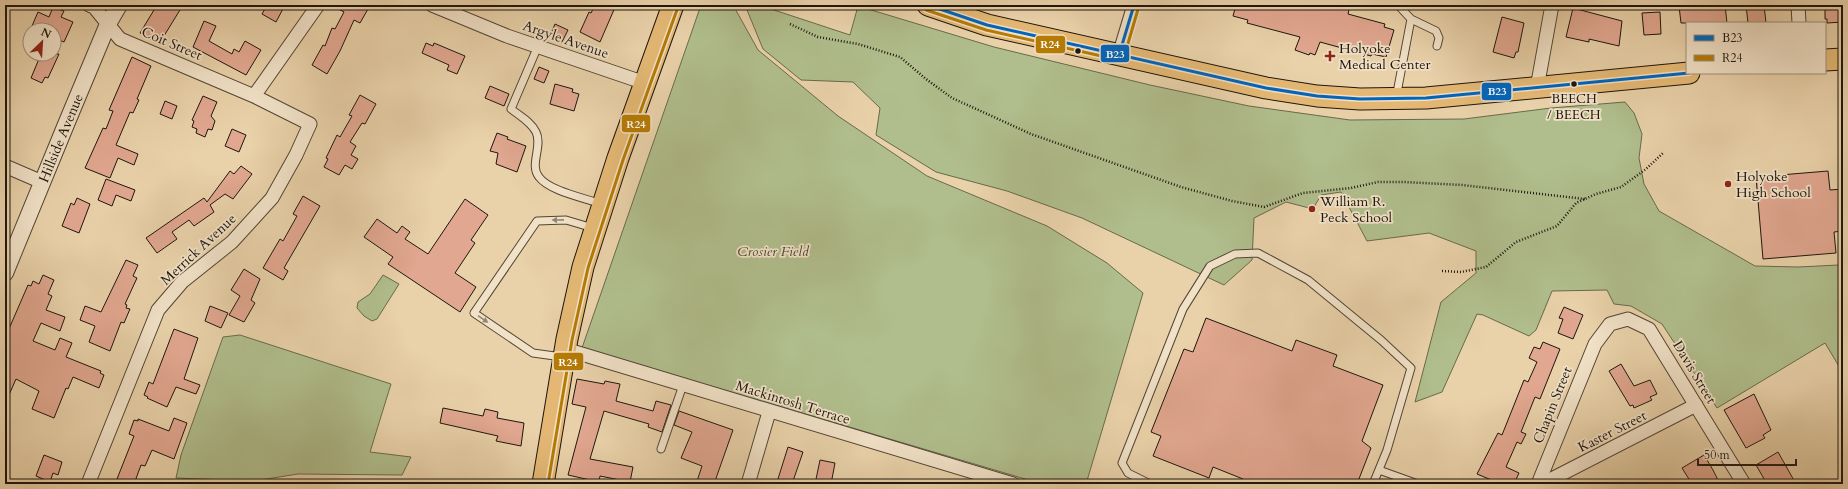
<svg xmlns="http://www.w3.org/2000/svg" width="1848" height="489" viewBox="0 0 1848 489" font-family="Cardo,serif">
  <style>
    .green { fill: #b0bd8c; stroke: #676a4c }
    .building { fill: #e1a790; stroke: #1e160d }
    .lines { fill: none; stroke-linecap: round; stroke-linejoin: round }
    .service-casing { stroke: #514534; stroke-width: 9 }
    .minor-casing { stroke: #514534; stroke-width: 15 }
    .tertiary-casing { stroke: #514534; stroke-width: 18 }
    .primary-casing { stroke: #1e160d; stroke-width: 23 }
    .path { stroke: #1e160d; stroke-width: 2.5; stroke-dasharray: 1 2; stroke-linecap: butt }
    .service { stroke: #f1e1c7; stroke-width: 7 }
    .minor { stroke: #f1e1c7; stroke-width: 13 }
    .tertiary { stroke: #f1e1c7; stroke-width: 16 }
    .primary { stroke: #e4b874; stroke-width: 21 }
    .bus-1-casing { stroke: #f1e1c7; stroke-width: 6 }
    .bus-2-casing { stroke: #f1e1c7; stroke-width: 6 }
    .bus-1 { stroke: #0065bd; stroke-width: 3 }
    .bus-2 { stroke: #b67b04; stroke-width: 3 }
    .oneway { fill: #928673 }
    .bus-dot { fill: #1e160d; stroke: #f1e1c7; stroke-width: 1.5 }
    .poi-dot { fill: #8f2418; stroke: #f1e1c7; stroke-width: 1.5 }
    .labels { text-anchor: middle; stroke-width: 3.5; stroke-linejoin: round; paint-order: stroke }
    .bus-label { font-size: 13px; fill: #1e160d; stroke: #f1e1c7 }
    .street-label { font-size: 14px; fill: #1e160d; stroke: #f1e1c7 }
    .poi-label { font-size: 14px; fill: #1e160d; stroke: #f1e1c7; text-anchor: start }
    .park-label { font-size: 14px; font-style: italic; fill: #4a4833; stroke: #f1e1c7 }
    .line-badge { stroke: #f1e1c7; stroke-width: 1.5 }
    .badge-label { font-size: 11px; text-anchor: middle; font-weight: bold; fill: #fff }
  </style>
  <rect width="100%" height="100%" fill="#e9d1a9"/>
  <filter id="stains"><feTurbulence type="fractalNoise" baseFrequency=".005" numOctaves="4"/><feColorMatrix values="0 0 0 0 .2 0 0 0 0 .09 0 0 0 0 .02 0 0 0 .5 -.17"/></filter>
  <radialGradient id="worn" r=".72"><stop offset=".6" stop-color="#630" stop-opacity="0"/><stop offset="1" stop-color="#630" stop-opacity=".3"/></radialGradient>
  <!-- green -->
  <path class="green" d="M701,5H733L758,50L838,116L927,176L1047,226L1107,263L1143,293L1086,484H1042L582,348Z
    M745,5H776L774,10L850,35L858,6L994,47L1150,85L1249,106L1350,120L1464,119L1551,108L1625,102L1634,113L1642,134L1639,158L1644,184L1659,211L1755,266L1798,267L1839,265L1843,268V373L1825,343L1717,408L1662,324L1631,306L1614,304L1607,290L1552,291L1536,330L1529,336L1483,315L1477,314L1442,392L1415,402L1441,302L1476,273V251L1429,233L1367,241L1341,192L1321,195L1313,209L1286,202L1254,218L1252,260L1224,285L1082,218L1007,191L936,172L876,135L880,108L853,82L801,80L763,49Z
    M383,275L399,284L377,319L372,321L364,316L357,308L358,302L370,294Z
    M240,335L391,384L370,452L411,457L402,475L298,474L254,481L176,478L181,455L223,337Z"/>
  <!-- building -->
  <path class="building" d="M157,5H183L159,44L140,33Z
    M267,5H285L276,22L262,14Z
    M331,5H361L368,9L360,23L354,20L340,51L327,74L312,65L323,45L325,46L332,28L335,29L344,12Z
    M595,5H616L600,42L580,32L589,12L591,13Z
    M1236,5H1350L1348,14L1385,24L1384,27L1394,30L1386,57L1372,54L1371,56L1320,42L1315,55L1310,53L1309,55L1295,50L1300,37L1247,23L1248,20L1233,16Z
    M1693,5V7L1725,5L1727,23H1681L1679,6Z
    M1746,5H1764L1766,23H1748Z
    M1825,5H1842L1843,22L1827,23V19H1825Z
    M53,7L64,11L61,17L73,22L64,42L54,38V30H42L32,26L38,12L49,17Z
    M1573,8L1622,21L1619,46L1589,39V42L1566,37Z
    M1660,12L1661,34L1644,35L1642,13Z
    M1502,17L1524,23L1518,52H1516L1514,58L1493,52Z
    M204,21L216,26L209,41L232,54L234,49L239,52L245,41L261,50L246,75L193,47Z
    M555,24L568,30L562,42L550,36Z
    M426,43L433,46L434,43L465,56L457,74L447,70L449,65L422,53Z
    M41,54H59L48,78L45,77L42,83L31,78Z
    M132,57L151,66L137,99L139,100L133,113L130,112L116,145L138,154L134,165L118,158L110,178L85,168L103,128L106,129L113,111L109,110Z
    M539,67L549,71L544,83L534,79Z
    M555,84L573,89L572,92L579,94L574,111L550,104Z
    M490,86L509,94L504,106L485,98Z
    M360,95L376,104L365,124L362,123L350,142L356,146L351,155L358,159L352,169L345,165L339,175L324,167L328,159L326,158L337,135L340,137L352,116L349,115Z
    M203,96L217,102L211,116L215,121L212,130L208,129L205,137L196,133L197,129L192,127L194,121L192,120Z
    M165,101L177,106L172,119L160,114Z
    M232,129L246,135L239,152L225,146Z
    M497,133L508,137L507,139L526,146L517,172L496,164L498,153L490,151Z
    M241,166L252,174L233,199L225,194L210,205L214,212L194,226L189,220L172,232L177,239L157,253L146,238L204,198L207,202L230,171L234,174Z
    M1828,171L1830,190L1843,189V231L1834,232L1836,253L1763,259L1756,177Z
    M106,179L135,190L131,201L116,195L112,206L98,200Z
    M303,196L320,206L284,268L288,271L283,280L263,268L280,239L283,241L297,216L293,214Z
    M77,198L90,204L79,233L62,226L71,203L74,205Z
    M465,199L488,215L471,240L475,243L455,273L476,287L460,312L388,264L393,257L364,237L377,219L397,233L402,226L410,232L405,239L428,254Z
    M126,260L138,265L133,276L137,278L125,304L127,305L126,308L130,309L124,323L121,322L110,351L89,342L95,326L80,320L85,306L101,312Z
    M244,269L260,279L251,300L255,303L244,322L229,315L240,296L231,290Z
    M43,275L54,280L48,294L52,296L46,310L65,317L60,331L41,323L33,341L55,350L60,338L72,343L66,357L101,371L100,373L104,375L99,388L73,377L68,389L66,388L54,418L32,409L39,391L16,379L5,404V338L28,285L31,286L33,281L39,284Z
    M210,306L228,313L221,328L205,321Z
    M1564,307L1583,315L1573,339L1558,333L1563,319L1559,318Z
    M1206,318L1292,351L1296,340L1337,355L1333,366L1383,385L1362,441L1371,448L1357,484H1241L1243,479L1213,467L1209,478L1153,456L1161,436L1151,432L1184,349L1193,352Z
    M174,329L198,338L184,379L200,385L196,394L176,387L167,407L147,398L148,397L144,395L149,382L153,384Z
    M1543,342L1560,349L1540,399L1535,397L1521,432L1526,434L1521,444L1517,442L1506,467L1519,473L1514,484H1501L1477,474L1498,433L1502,435L1524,380L1528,382L1537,362L1529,358L1534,347L1540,349Z
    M1621,364L1634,386L1650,380L1657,394L1650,397L1652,400L1634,408L1633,405L1630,406L1609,371Z
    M577,379L604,384L605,381L620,384L616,401L653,411L656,401L671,405L662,432L648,427L649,424L604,411L590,459L633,467L630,482L600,476L599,482L568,475L586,407L572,404Z
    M1754,394L1771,430L1763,435L1765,438L1746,448L1724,410Z
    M443,408L483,416L485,409L498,412L497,418L524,423L521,446L496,441L498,436L440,423Z
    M679,411L733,430L714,484H696L702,466L681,458L692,432L674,425Z
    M174,418L187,423L174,459L152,450L145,466L141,465L134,484H115L134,436L129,434L134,420L138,421V419L169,431Z
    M788,447L803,452L792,484H784L777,482Z
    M1778,452L1796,484H1767L1756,465Z
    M44,455L62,462L58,475L53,473L50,482L36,476Z
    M1704,455L1713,470L1720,484H1692L1682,468Z
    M820,460L835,463L831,484H815Z"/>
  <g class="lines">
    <defs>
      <path id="service" d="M1398,5L1411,19L1436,31L1439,38L1437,46
        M538,46L511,109C520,116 531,122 536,132C543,146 529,165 539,177C549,191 585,198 601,204
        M1396,98L1411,19
        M562,357L533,353L474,313L537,221L566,220L593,228
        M661,449L683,385
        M1379,470L1418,484
        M1150,484L1128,473L1122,463L1183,309L1210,266L1235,254L1258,253L1308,280L1381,340L1411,368L1387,450L1373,484"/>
      <path id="minor" d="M432,5L507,36L645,83
        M1798,5L1799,23
        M1119,55L1134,5
        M1537,88L1552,5
        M254,96L318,5
        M5,166L42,182
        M565,349L1013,484
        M88,484L158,310L182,282L232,242L272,198L296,155L310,124L254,96L120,39L94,7L89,5
        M748,484L769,412
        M1538,484L1595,344L1610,324L1628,319L1649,329L1744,484
        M1542,484L1696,405"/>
      <g id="tertiary">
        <path id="s1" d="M5,273L67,122L108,24L119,5"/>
      </g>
      <path id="primary" d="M928,5L987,25L1266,88L1317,96L1360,99L1426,98L1689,73
        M1825,60L1843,59
        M543,484L567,339L583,267L618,158L673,5"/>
    </defs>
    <!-- service casing -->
    <use href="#service" class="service-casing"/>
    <!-- minor casing -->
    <use href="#minor" class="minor-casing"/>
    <!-- tertiary casing -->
    <use href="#tertiary" class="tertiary-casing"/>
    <!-- primary casing -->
    <use href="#primary" class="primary-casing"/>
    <!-- path -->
    <path class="path" d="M790,24L818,37L858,44L900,57L926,79L952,98L1031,134L1181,187L1232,201L1264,207L1303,193L1351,188L1378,182H1404L1462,185L1585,199
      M1442,271L1461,272L1486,267L1516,242L1557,226L1576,203L1596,194L1621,187L1646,169L1663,153"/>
    <!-- service -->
    <use href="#service" class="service"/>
    <!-- minor -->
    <use href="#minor" class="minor"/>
    <!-- tertiary -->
    <use href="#tertiary" class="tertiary"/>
    <!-- primary -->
    <use href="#primary" class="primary"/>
    <defs>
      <path id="bus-1" d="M928,5L987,25L1266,88L1317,96L1360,99L1426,98L1689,73
        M1119,55L1134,5"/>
      <path id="bus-2" d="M926,10L986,30L1119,60L1124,57L1139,6
        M548,484L572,340L588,268L623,160L678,7"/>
    </defs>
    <!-- bus-1 casing -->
    <use href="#bus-1" class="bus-1-casing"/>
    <!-- bus-2 casing -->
    <use href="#bus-2" class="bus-2-casing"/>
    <!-- bus-1 -->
    <use href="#bus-1" class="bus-1"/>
    <!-- bus-2 -->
    <use href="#bus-2" class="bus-2"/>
  </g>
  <!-- one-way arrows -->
  <defs><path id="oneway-solid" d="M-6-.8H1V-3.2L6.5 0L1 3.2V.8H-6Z"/></defs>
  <g class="oneway">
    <use href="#oneway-solid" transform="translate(558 220) rotate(179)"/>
    <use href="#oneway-solid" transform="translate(483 319) rotate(34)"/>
  </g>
  <!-- markers -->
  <g class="bus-dot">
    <circle cx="1078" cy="51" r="3.5"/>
    <circle cx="1574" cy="84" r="3.5"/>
  </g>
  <g class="poi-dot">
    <path d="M1328 50h4v4h4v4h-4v4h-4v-4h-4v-4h4z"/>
    <circle cx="1728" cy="184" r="4"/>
    <circle cx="1312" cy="209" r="4"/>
  </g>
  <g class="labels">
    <!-- bus labels -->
    <g class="bus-label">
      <text x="1574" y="103">BEECH<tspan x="1574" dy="16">/ BEECH</tspan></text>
    </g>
    <!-- street labels -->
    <g class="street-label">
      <text transform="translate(566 39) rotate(19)" y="5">Argyle Avenue</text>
      <text transform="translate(172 43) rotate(23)" y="5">Coit Street</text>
      <text dy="5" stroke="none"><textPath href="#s1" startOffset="146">Hillside Avenue</textPath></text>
      <text transform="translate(198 249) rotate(-43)" y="5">Merrick Avenue</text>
      <text transform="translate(1695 372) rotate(59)" y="5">Davis Street</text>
      <text transform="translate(793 402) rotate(17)" y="5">Mackintosh Terrace</text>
      <text transform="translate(1552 405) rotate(-68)" y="5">Chapin Street</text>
      <text transform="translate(1612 431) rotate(-27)" y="5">Kaster Street</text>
    </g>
    <!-- poi labels -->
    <g class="poi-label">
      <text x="1339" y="53">Holyoke<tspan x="1339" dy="16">Medical Center</tspan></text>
      <text x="1736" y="181">Holyoke<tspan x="1736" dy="16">High School</tspan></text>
      <text x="1320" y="206">William R.<tspan x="1320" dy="16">Peck School</tspan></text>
    </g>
    <!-- park labels -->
    <g class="park-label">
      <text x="773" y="256">Crosier Field</text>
    </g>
  </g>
  <g class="line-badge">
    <rect x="1035" y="35" width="31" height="19" rx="4" fill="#b67b04"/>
    <rect x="1100" y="44" width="30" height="19" rx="4" fill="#0065bd"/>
    <rect x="1481" y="82" width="31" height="19" rx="4" fill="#0065bd"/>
    <rect x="621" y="114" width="30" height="19" rx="4" fill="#b67b04"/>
    <rect x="553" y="352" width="31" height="19" rx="4" fill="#b67b04"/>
  </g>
  <g class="badge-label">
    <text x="1050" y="48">R24</text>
    <text x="1115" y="58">B23</text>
    <text x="1497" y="95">B23</text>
    <text x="636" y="128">R24</text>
    <text x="568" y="366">R24</text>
  </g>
  <!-- margin -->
  <rect width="1848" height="489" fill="none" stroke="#e9d1a9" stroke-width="20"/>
  <rect x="6" y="6" width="1836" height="477" fill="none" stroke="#1e160d" stroke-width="2"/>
  <rect x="10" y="10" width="1828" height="469" fill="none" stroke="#1e160d"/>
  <!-- legend -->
  <rect x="1686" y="22" width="140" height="52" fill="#f1e1c7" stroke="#9d907d"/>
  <rect x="1694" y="35" width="20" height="6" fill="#0065bd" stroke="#9d907d"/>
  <text x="1722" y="42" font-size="12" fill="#1e160d">B23</text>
  <rect x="1694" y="55" width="20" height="6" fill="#b67b04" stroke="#9d907d"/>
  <text x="1722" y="62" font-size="12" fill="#1e160d">R24</text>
  <!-- north arrow -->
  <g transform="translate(42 42) rotate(25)"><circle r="19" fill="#f1e1c7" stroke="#9d907d"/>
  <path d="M0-3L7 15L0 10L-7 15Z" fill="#8f2418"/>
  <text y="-6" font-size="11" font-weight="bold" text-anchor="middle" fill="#1e160d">N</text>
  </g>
  <!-- scale -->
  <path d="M1698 459v6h98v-6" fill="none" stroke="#1e160d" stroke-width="2"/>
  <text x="1704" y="459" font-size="12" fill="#1e160d" stroke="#f1e1c7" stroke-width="3" paint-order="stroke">50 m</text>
  <rect width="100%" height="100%" filter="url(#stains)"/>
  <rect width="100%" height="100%" fill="url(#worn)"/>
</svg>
